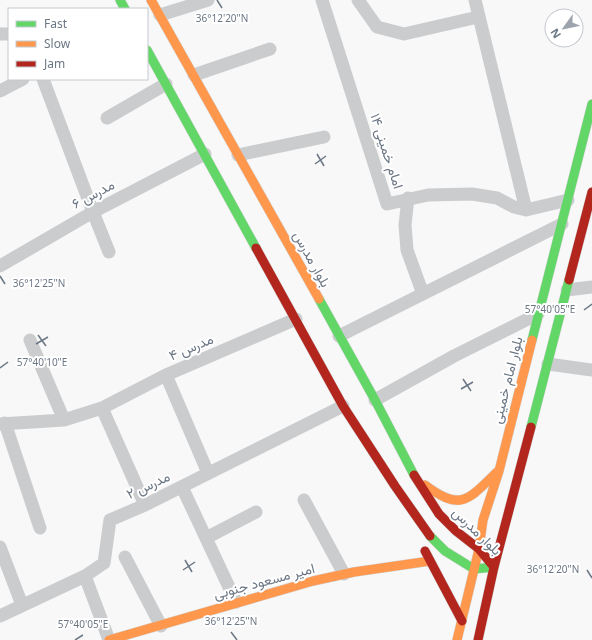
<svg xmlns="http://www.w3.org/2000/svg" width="592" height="640" viewBox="0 0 592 640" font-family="'Noto Sans',Vazirmatn,sans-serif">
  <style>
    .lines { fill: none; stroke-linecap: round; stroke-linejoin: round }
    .fast-casing { stroke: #d4d5d6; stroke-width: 10 }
    .slow-casing { stroke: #d4d5d6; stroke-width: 10 }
    .jam-casing { stroke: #d4d5d6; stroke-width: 10 }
    .street { stroke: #cbccce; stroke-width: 13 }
    .fast { stroke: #63d668; stroke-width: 9 }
    .slow { stroke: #ff974d; stroke-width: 9 }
    .jam { stroke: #b3261e; stroke-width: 9 }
    .ticks { fill: none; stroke: #6c7785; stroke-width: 1.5 }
    .labels { text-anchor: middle; stroke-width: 4; stroke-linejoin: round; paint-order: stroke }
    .street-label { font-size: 14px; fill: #6c7785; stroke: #fff }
    .ticks-label { font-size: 10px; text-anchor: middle; fill: #6c7785; stroke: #fff; stroke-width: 4; stroke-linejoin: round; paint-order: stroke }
  </style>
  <rect width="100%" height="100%" fill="#f8f8f8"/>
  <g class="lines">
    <defs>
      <path id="fast" d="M120,0L125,9
        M147,50L256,248
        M319,299L375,400L414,475
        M532,340L592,104
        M531,427L569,280
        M430,536L445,551L474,569L494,567"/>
      <path id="slow" d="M151,0L319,299
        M425,485C461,512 468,500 497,472
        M109,640L313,581L354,572L430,561
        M457,640L479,549L483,520L499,471L532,340"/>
      <path id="jam" d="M256,248L343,406L395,486L430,536
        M569,280L592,192
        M414,475L439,514L456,531L479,549L494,567
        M425,551L462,621
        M478,640L494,567L531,427"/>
    </defs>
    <!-- fast casing -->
    <use href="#fast" class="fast-casing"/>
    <!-- slow casing -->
    <use href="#slow" class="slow-casing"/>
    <!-- jam casing -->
    <use href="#jam" class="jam-casing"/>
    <!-- street -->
    <path class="street" d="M322,0L387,204L428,195L472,194L497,198L514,207L526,210L568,200
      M358,0L377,27L404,34L478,17
      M475,0L526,210
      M160,15L208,0
      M0,34H9
      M194,75L270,49
      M43,79L93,212L109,252
      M0,91L23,79
      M107,118L166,84
      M238,155L324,137
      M408,198L405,225L407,250L423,294
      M0,266L93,212L205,154
      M567,290L592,287
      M339,336L562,224
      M30,340L64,420
      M548,364L592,370
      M166,375L208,473
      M375,400L454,356L538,314
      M102,408L145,505
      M5,423L40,528
      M0,424L64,420L102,408L166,375L296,319
      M182,487L236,602
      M304,500L344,574
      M206,538L256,512
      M0,547L22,605
      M125,557L161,626
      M85,576L109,640
      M0,616L85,576L104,563L110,520L145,505L343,406"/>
    <!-- fast -->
    <use href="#fast" class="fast"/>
    <!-- slow -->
    <use href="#slow" class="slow"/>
    <!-- jam -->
    <use href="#jam" class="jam"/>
  </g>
  <!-- ticks -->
  <path class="ticks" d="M217,0L222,8M317,154L324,166M315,164L326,156M0,276L5,284M584,310L592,304M38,335L46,346M36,344L48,337M0,368L8,362M463,379L471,391M461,389L473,382M185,560L192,572M183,570L195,562M587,570L592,578M231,632L237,640M75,640L83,635"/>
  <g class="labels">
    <!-- street labels -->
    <g class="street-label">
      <text transform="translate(387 151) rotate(72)" y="5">امام خمینی ۱۴</text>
      <text transform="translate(93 194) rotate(-28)" y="5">مدرس ۶</text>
      <text transform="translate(312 259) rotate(61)" y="5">بلوار مدرس</text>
      <text transform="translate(191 347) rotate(-23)" y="5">مدرس ۴</text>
      <text transform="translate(507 380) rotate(-76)" y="5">بلوار امام خمینی</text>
      <text transform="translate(148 485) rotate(-25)" y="5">مدرس ۲</text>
      <text transform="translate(477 531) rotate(44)" y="5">بلوار مدرس</text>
      <text transform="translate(264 581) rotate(-15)" y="5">امیر مسعود جنوبی</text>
    </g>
  </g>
  <g class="ticks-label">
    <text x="222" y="22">36°12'20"N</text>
    <text x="39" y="287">36°12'25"N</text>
    <text x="550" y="313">57°40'05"E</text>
    <text x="42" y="366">57°40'10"E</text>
    <text x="553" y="573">36°12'20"N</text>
    <text x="231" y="625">36°12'25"N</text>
    <text x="83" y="628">57°40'05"E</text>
  </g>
  <!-- legend -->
  <rect x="8" y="8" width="140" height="72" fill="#ffffff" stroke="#c4c9ce"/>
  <rect x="16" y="21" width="20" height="6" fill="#63d668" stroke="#c4c9ce"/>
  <text x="44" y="28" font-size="12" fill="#6c7785">Fast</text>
  <rect x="16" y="41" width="20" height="6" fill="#ff974d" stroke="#c4c9ce"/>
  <text x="44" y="48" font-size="12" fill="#6c7785">Slow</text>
  <rect x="16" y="61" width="20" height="6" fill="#b3261e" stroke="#c4c9ce"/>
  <text x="44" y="68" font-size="12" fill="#6c7785">Jam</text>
  <!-- north arrow -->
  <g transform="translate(564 28) rotate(237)"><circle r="19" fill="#ffffff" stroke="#c4c9ce"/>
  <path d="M0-3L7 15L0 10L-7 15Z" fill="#9da4ad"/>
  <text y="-6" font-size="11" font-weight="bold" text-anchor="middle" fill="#6c7785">N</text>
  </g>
</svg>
